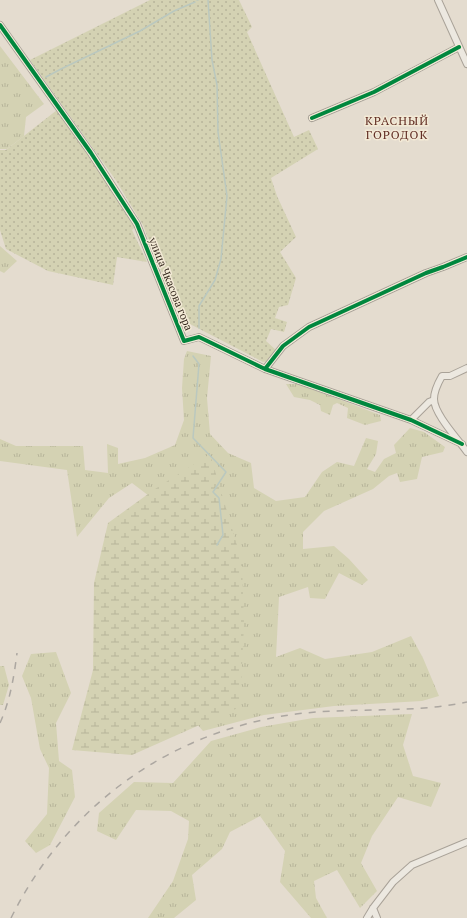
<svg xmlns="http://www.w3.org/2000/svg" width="467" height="918" viewBox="0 0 467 918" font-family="'PT Serif',serif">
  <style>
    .grass { fill: url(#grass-tufts) }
    .wetland { fill: url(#wetland-marsh) }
    .garden { fill: url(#garden-dots) }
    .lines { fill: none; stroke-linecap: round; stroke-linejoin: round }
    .stream { stroke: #bac8bf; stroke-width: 1.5 }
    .minor-casing { stroke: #a9a298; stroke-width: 8 }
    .minor { stroke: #ece8e0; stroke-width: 6 }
    .rail { stroke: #aca7a1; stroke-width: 1.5; stroke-dasharray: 7 7; stroke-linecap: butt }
    .cycleway-casing { stroke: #f3ead6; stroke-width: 6 }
    .cycleway { stroke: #00873e; stroke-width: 4 }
    .labels { text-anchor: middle; stroke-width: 3; stroke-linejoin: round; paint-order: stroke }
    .street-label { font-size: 11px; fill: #382b20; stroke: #f3ead6 }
    .neighbourhood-label { font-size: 12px; letter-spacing: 1px; fill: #612d23; stroke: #f3ead6 }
  </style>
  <defs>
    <pattern id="grass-tufts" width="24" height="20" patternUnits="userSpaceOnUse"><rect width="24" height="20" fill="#d4d2b3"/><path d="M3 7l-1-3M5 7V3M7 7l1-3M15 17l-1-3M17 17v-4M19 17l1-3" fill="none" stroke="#b7b49a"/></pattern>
    <pattern id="wetland-marsh" width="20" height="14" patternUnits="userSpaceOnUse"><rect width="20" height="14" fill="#d4d2b3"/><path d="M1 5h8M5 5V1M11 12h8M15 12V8" fill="none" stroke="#b7b49a"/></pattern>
    <pattern id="garden-dots" width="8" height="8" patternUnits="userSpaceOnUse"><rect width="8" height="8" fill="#d4d2b3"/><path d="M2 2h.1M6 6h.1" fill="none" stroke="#b7b49a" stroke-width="1.8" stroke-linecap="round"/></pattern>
  </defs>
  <rect width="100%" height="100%" fill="#e4dccf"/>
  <!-- grass -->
  <path class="grass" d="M0,46L44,104L26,117L24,136L7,149H0Z
    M0,246L17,261L4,273L0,271Z
    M187,351L211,356L207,398L210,434L228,453L251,463L254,488L276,501L305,497L322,472L337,462L354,466L366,438L378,441L376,454L367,469L375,472L384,459L396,453L394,445L410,428L424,432L445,447L443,452L422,457L417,479L400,482L397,473L389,476L373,489L324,511L303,532V549L334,546L349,559L368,580L362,585L339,573L325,599L310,598L308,587L279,597L276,657L300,648L325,659L372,652L411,636L423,658L439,696L422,701L334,706L264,715L203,731L180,705L178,518L132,483L109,498L77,537L67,470L0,461V439L16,446H83L85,470L108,473L107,444L118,448V464L145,458L175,445L184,420L182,388L184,359Z
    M286,384H299L380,415L381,421L365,425L347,418L348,408L337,403L333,405L330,415L321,411L320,405L310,400L294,397Z
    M56,652L71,693L56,723L59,761L72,770L75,797L50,845L36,853L25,841L47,814L49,768L40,749L31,698L22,676L31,654Z
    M0,666H4L9,685L3,705H0Z
    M412,714L403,745L413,776L441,783L431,807L398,797L372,836L361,863L377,891L360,908L337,870L314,881L316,898L327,918H311L280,882L285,851L260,816L230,832L222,849L192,875L196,900L174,918H148L173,881L188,839L189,821L171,811L136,810L116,840L97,831L99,813L134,782L173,783L211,741L261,727L313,718Z"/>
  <!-- wetland -->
  <path class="wetland" d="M210,454L242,562L244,625L240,707L132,755L72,750L93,670L94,583L108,523L155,489Z"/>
  <!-- garden -->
  <path class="garden" d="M150,0H239L252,27L247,32L294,137L309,130L318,149L271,178L277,196L296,237L280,252L296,278L288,305L279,307L275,318L287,322L284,332L271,329L266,341L276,350L267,361L263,362L188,323L181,314L157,262L143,225L115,179L30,60Z
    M57,110C84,148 114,185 135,227L132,230L147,262L117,257L113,285L48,271L6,249L0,230V150H6Z"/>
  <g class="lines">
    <!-- stream -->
    <path class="stream" d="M197,0H198
      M46,77L61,69L140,31L174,11L195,2
      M199,328V306L215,280L221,259L227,196L218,132L217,85L212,60L208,0
      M193,356L199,364L193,438L226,472L213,492L219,498L223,535L217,545"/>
    <defs>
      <path id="minor" d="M438,0L467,64
        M0,25L91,153L137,224L184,341L199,337L265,369L411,420L462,444
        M312,118L374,92L459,47
        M467,368L450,376H442C438,383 434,391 434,399C434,414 458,439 467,452
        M265,369L283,346L309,327L426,273L443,267L467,257
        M411,420L429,402L434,400
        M373,908L377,918
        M367,918L373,908L393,882L412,865L467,842"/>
    </defs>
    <!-- minor casing -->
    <use href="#minor" class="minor-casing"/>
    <!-- minor -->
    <use href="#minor" class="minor"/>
    <!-- rail -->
    <path class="rail" d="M0,723C10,701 14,677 17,653
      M11,918C67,805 170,731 296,714C352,707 411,714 467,702"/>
    <defs>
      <path id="cycleway" d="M0,25L91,153L137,224L184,341L199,337L265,369L411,420L462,444
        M312,118L374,92L459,47
        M265,369L283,346L309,327L426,273L443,267L467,257"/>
    </defs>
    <!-- cycleway casing -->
    <use href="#cycleway" class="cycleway-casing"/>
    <!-- cycleway -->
    <use href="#cycleway" class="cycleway"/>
  </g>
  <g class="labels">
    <!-- street labels -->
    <g class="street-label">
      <text transform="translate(171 284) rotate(68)" y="4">улица Чкасова гора</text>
    </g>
    <!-- neighbourhood labels -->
    <g class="neighbourhood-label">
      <text x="397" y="125">КРАСНЫЙ<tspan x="397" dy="14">ГОРОДОК</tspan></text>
    </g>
  </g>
</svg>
